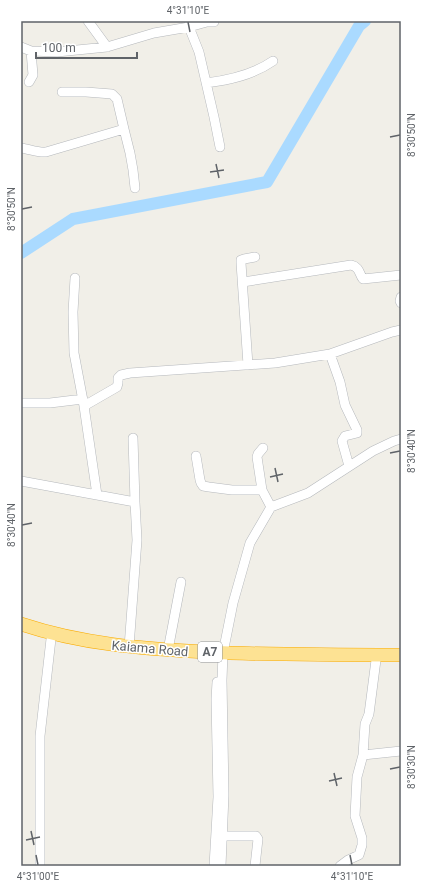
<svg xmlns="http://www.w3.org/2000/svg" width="422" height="887" viewBox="0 0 422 887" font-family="Roboto,sans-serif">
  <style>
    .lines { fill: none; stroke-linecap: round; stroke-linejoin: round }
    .river { stroke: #aadaff; stroke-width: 12 }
    .minor-casing { stroke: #b5b8bc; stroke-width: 10 }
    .highway-casing { stroke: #f9ab00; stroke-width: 14 }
    .minor { stroke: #fff; stroke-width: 9 }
    .highway { stroke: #fde293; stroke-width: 13 }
    .ticks { fill: none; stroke: #5f6368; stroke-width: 1.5 }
    .labels { text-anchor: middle; stroke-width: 3; stroke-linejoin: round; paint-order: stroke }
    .shield { fill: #fff; stroke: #8f9295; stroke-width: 1 }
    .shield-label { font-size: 12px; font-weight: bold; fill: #5f6368 }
    .street-label { font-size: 13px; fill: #5f6368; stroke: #fff }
    .neatline { fill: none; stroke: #5f6368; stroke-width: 1.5 }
    .ticks-label { font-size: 10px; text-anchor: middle; fill: #5f6368 }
  </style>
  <rect width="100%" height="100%" fill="#f1efe8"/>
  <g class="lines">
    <!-- river -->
    <path class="river" d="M21,253L73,219L267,182L359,26L365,21"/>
    <defs>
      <path id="minor" d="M88,21L107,47
        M189,22V27L199,52L214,117L220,147
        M21,47L31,51L57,52L107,47L154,33L189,27L207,22H214
        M29,82L33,75L31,51
        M206,83C229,80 253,75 273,61
        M62,92H86L112,94L117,99L124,129
        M21,148C29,149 38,153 46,152L124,129L130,153L133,170L135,188
        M75,278L73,312L74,353L84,406L97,495
        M243,282L351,265C360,267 359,274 363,279L401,275
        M401,297L400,301L401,303
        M330,354L340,382L345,405L357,430V433L345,436L342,441L349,466
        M248,365L241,263V260L244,259L255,257
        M21,403H50L83,399
        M84,406L117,387L118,383V378L121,375L130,373L275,363L330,354L392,332L401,330
        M263,448L258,454L257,457L262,490L271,507
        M196,456L200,480L201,483L203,486L209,487L232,490H262
        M21,481L135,502
        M129,647L137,540L135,502L133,438
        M168,650L181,582
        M363,755L401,751
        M223,836H256L258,839L255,866
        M40,866V736L51,639
        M214,866L218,797L216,699L217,682
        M221,866L224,795L222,680L223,653L233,603L250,543L271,507L308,493L373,451L394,441L401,439
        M340,866L348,860L359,855L362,845V838L355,816L357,777L363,755L365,724L369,714L376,660"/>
      <path id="highway" d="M21,624C81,644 143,649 207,652C271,655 336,655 401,655"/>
    </defs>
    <!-- minor casing -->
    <use href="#minor" class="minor-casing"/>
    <!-- highway casing -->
    <use href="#highway" class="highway-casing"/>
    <!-- minor -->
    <use href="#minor" class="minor"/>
    <!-- highway -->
    <use href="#highway" class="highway"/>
  </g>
  <!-- ticks -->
  <path class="ticks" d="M188,22L190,32M390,137L400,135M216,164L219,178M210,172L224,170M22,209L32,207M390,453L400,451M275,468L278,482M270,477L283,474M22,525L32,523M390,769L400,767M334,773L337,786M329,781L342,778M31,831L34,845M26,840L40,837M36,855L38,865M350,855L352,865"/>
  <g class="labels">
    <!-- shield labels -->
    <rect class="shield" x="198" y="642" width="24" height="20" rx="3"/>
    <g class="shield-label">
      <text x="210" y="656">A7</text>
    </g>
    <!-- street labels -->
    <g class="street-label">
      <text transform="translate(150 648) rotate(5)" y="5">Kaiama Road</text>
    </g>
  </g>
  <!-- border -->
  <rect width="422" height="887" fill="none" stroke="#ffffff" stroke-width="44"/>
  <!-- scale -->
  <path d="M36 52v6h101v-6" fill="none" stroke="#5f6368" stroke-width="2"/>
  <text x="42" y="52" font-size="12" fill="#5f6368" stroke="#ffffff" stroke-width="3" paint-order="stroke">100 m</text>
  <rect x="22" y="22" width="378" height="843" class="neatline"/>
  <g class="ticks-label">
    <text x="188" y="14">4°31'10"E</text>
    <text transform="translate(411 135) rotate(-90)" y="4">8°30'50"N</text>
    <text transform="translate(11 209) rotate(-90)" y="4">8°30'50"N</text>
    <text transform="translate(411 451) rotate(-90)" y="4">8°30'40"N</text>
    <text transform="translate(11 525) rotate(-90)" y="4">8°30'40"N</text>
    <text transform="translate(411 767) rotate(-90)" y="4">8°30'30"N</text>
    <text x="38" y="880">4°31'00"E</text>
    <text x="352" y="880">4°31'10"E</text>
  </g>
</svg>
